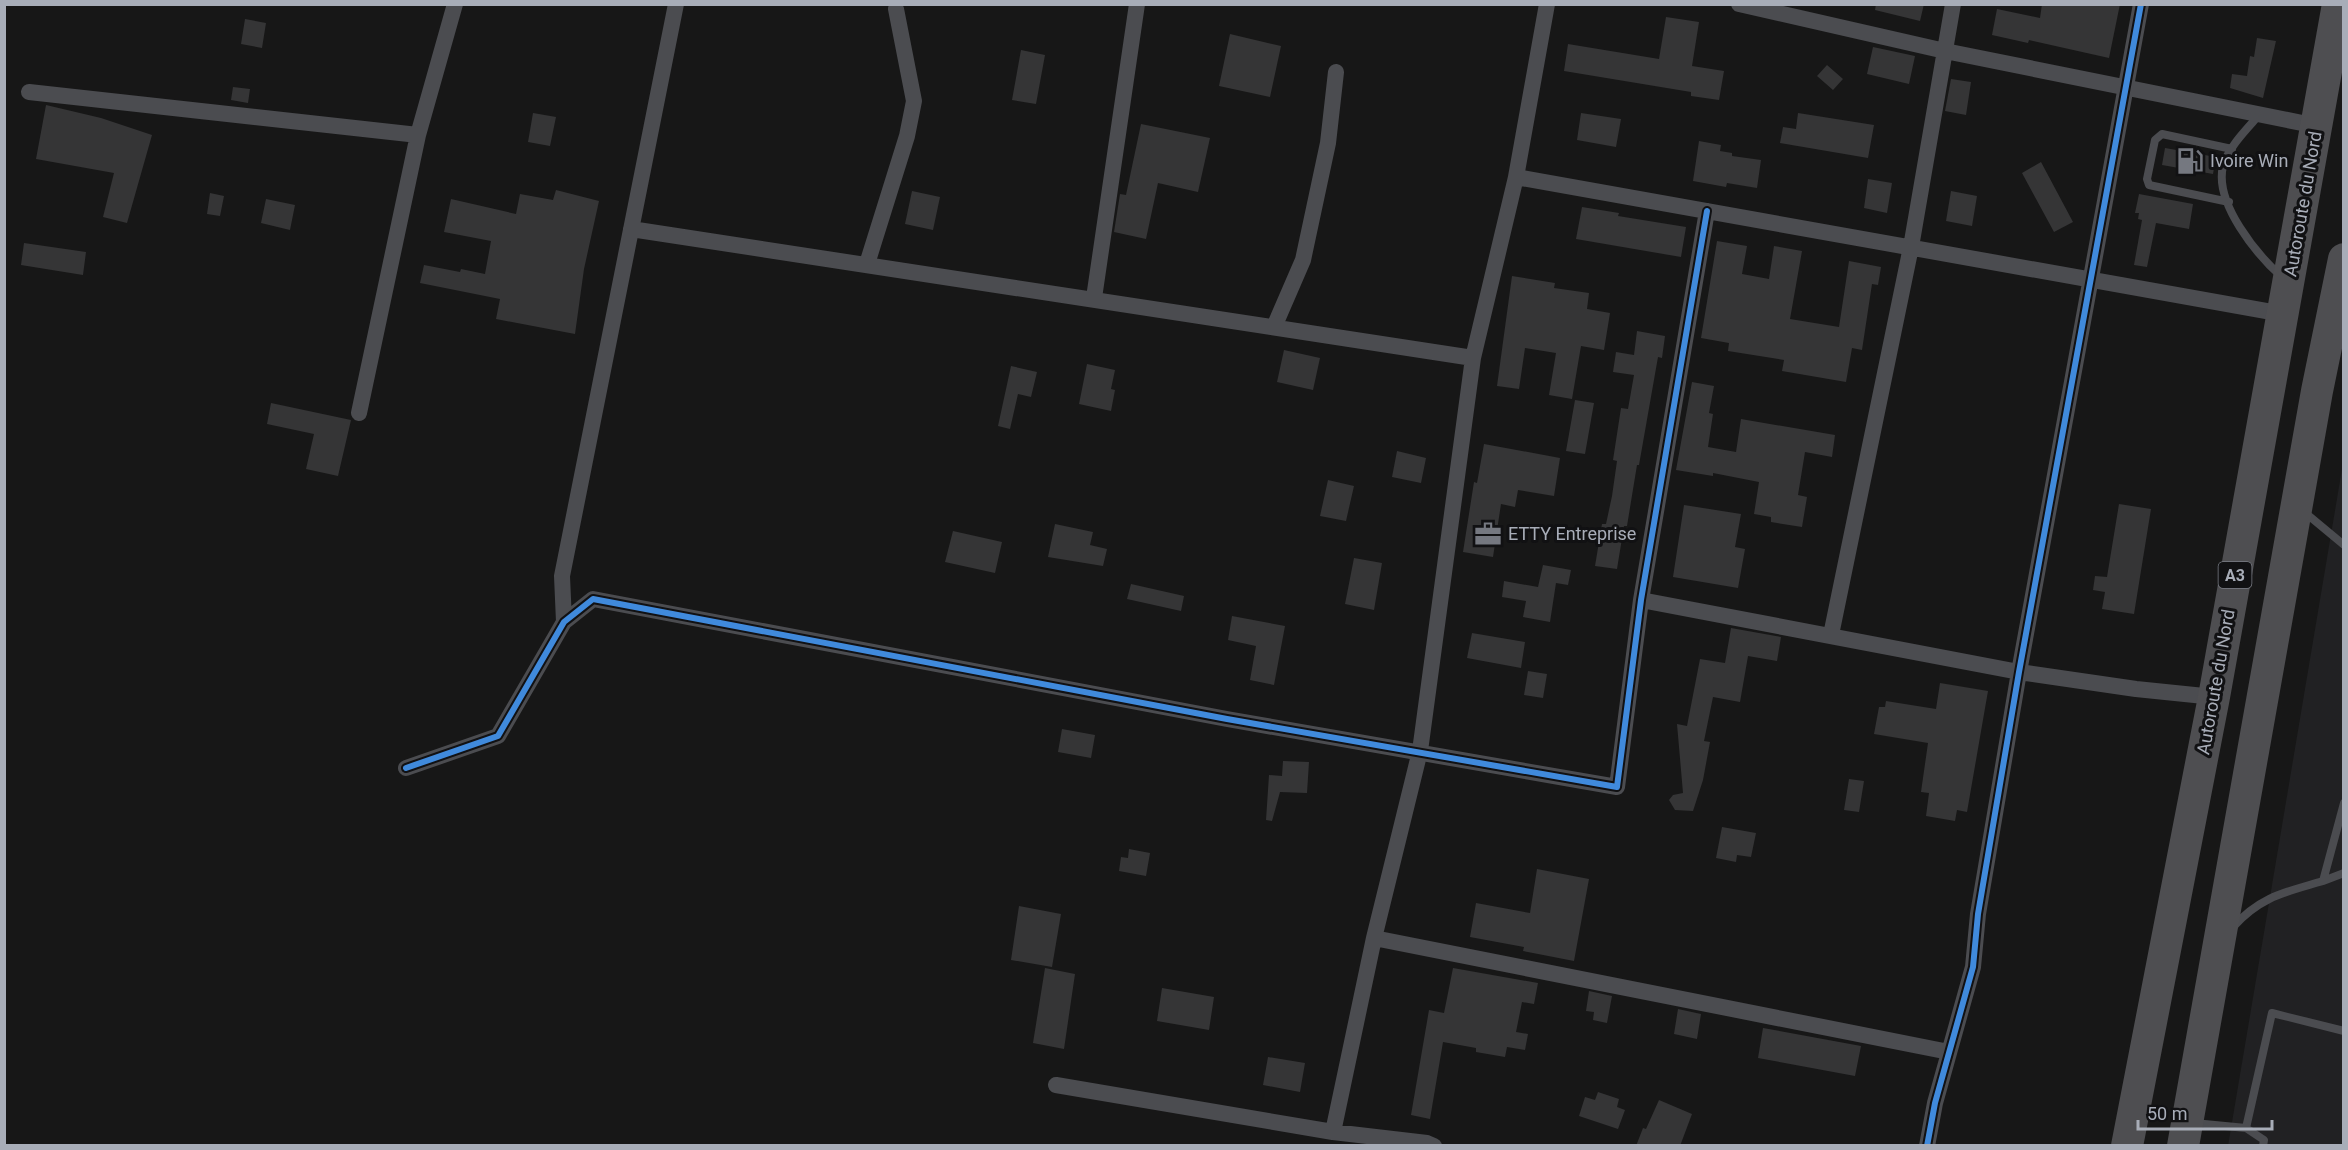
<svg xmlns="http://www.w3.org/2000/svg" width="2348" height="1150" viewBox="0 0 2348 1150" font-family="Roboto,sans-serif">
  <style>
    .built { fill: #212123 }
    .building { fill: #353536 }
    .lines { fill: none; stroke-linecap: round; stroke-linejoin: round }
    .lane { stroke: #4b4c50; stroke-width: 8 }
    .street { stroke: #4b4c50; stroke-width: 16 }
    .highway { stroke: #4e4e51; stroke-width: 32 }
    .cycleway-casing { stroke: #111113; stroke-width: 10 }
    .cycleway { stroke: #408adc; stroke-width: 6 }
    .labels { text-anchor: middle; stroke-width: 6; stroke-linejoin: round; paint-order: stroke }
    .shield { fill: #111113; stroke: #7b7e86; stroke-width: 1.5 }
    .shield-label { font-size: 16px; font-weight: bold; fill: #a8adb8 }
    .poi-label { font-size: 18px; fill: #a8adb8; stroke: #111113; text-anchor: start }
    .street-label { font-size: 18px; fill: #a8adb8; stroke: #111113 }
  </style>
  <rect width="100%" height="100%" fill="#171717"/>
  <!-- built -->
  <path class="built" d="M2343,463V1145L2228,1146L2270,897Z"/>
  <!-- building -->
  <path class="building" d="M1876,4H1924L1920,21L1875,10Z
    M2042,4H2120L2109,58L2029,40L2028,43L1992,35L1997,9L2040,18Z
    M1666,17L1699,22L1692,66L1724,71L1719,100L1691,96V92L1564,71L1568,44L1659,59Z
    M245,19L266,23L262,48L241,44Z
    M1230,34L1281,46L1270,97L1219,86Z
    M2257,38L2276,41L2263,98L2230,88L2232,74L2247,76L2250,56L2254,57Z
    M1873,47L1915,56L1909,84L1867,74Z
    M1021,50L1045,55L1036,104L1012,100Z
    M1827,65L1843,79L1833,90L1817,76Z
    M1951,79L1971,82L1966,115L1945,111Z
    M233,87L250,89L248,103L231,100Z
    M46,105L101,118L152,135L127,223L103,217L114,173L36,159Z
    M533,113L556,117L550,146L528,142Z
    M1581,113L1621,119L1616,147L1577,140Z
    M1798,113L1874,125L1868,158L1780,143L1783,127L1796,129Z
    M1141,124L1210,138L1198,192L1158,183L1146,239L1114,232L1120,194L1126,195Z
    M1699,141L1721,145L1720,151L1732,153V156L1761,160L1757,188L1727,183L1726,187L1693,181Z
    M2165,148L2216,157L2213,174L2162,165Z
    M2041,162L2073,222L2054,232L2022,173Z
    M1868,179L1892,183L1887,213L1864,208Z
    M556,190L599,201L584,269L575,334L496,319L500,299L420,283L424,265L460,272L461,269L485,274L491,241L444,232L451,199L516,214L520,194L553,200Z
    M912,191L940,197L933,230L905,224Z
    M1951,191L1977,196L1972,226L1946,221Z
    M210,193L224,196L220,216L207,214Z
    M2139,194L2193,204L2189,229L2156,223L2147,267L2134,265L2142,220L2138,219L2139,213H2135Z
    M266,199L295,205L290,230L261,223Z
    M1582,207L1619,213L1618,216L1686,227L1681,257L1576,239Z
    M1717,241L1747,246L1742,274L1769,279L1774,246L1802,251L1790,319L1839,327L1849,261L1881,267L1878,285L1872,284L1862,350L1852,348L1846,382L1782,371L1784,360L1728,351L1729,343L1701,338Z
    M24,243L86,252L83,275L21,265Z
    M1512,276L1555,283L1554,288L1589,293L1587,309L1610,313L1604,350L1581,346L1572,399L1549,395L1556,353L1525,348L1519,389L1497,386Z
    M1637,331L1665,336L1662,358L1658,357L1639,465H1637L1627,526H1624L1617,569L1595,566L1602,524H1606L1612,496L1617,461L1613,460L1621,408L1628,409L1634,375L1613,372L1616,352L1634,355Z
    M1284,350L1320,358L1313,390L1277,382Z
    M1087,364L1115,370L1111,389L1115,390L1111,411L1079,404Z
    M1011,366L1037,372L1031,397L1018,394L1010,429L998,426Z
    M1692,382L1714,386L1709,413L1713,414L1708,447L1736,452L1741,419L1835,435L1832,457L1805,452L1798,495L1807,497L1802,527L1771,522V517L1754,514L1759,482L1713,473V476L1676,470Z
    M1575,400L1594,403L1585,454L1566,451Z
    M271,403L351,420L338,476L306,469L314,434L267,424Z
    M1484,444L1560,458L1554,496L1518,490L1515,507L1501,504L1493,557L1463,552L1474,482L1477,483Z
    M1397,451L1426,458L1421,483L1392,477Z
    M1328,480L1354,486L1346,521L1320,516Z
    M2119,504L2151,509L2134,614L2102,609L2105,592L2093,590L2095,576L2107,577Z
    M1684,505L1741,514L1735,547L1745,549L1738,588L1673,577Z
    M1055,524L1093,532L1090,545L1107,549L1103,566L1048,557Z
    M953,531L1002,542L995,573L945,562Z
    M1354,558L1382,563L1374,610L1345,604Z
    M1543,565L1571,570L1568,585L1556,583L1550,622L1523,617L1526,601L1502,597L1504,581L1538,587Z
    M1131,584L1184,596L1181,611L1127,599Z
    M1232,616L1285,626L1274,685L1250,680L1256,646L1228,640Z
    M1731,628L1781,637L1777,661L1748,656L1740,702L1713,697L1704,741L1710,742L1703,780L1693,811L1675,810L1669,800L1673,795L1683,793L1677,724L1687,726L1700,659L1725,663Z
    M1472,633L1525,642L1521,668L1467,658Z
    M1528,671L1547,674L1543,698L1524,695Z
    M1940,683L1988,691L1967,812L1957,810L1955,821L1926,816L1929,793L1921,792L1928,743L1874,734L1879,707H1885L1886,701L1936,709Z
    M1062,729L1095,735L1091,758L1058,752Z
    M1283,761L1309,762L1307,793L1280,792L1272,821L1266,820L1269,775L1282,776Z
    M1849,779L1864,781L1859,812L1844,810Z
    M1722,827L1756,833L1751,857L1737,855L1736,862L1716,858Z
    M1129,849L1150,853L1146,876L1119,871L1121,857L1128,858Z
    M1537,869L1589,879L1574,961L1523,951L1524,947L1470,937L1476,903L1530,913Z
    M1019,906L1061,914L1052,967L1011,960Z
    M1045,968L1075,974L1064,1049L1033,1043Z
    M1453,968L1538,983L1534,1004L1522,1002L1516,1032L1528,1034L1525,1050L1507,1047L1505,1057L1476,1052V1048L1443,1042L1430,1119L1411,1115L1429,1010L1444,1013Z
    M1162,988L1214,997L1209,1030L1157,1021Z
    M1589,991L1612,996L1607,1023L1593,1020L1594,1012L1586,1011Z
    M1678,1009L1701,1014L1697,1039L1674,1034Z
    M1763,1028L1861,1046L1855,1076L1758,1058Z
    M1268,1057L1305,1063L1300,1092L1263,1085Z
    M1598,1092L1619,1099L1617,1107L1625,1110L1618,1129L1579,1116L1585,1097L1595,1100Z
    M1659,1100L1692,1114L1680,1146H1636L1643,1128L1646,1129Z"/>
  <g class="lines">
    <!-- lane -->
    <path class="lane" d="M2260,114C2247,129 2229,146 2223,166C2214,203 2257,255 2282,277
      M2229,202L2149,185L2147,179L2155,140L2162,134L2232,149
      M2303,511L2344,545
      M2323,881L2344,873
      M2233,927C2261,896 2286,892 2323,881L2344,803
      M2194,1123L2246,1128L2272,1013L2344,1031
      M2246,1128L2264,1140L2263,1146"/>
    <!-- street -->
    <path class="street" d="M1739,4L1945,51L2317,126
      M29,92L418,135
      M1516,177L2283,314
      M631,229L1473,358
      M867,264L907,136L914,101L896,9
      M1094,298L1137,4
      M1274,327L1303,260L1328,143L1336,72
      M359,413L418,135L455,4
      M1641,600L2019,672L2136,689L2214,697
      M564,622L562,576L676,4
      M1831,635L1911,247L1953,4
      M406,768L498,736L564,622L593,599L1227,719L1617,787L1641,600L1707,211
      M1374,938L1949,1052
      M1056,1085L1333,1132L1427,1143L1434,1146
      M1333,1132L1374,938L1420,751L1473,358L1516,177L1547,4
      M1927,1146L1935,1103L1973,967L1978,914L2019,672L2141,4"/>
    <!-- highway -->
    <path class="highway" d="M2127,1146L2214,697L2338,4
      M2183,1146L2317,391L2344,259"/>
    <defs>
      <path id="cycleway" d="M406,768L498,736L564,622L593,599L1227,719L1617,787L1641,600L1707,211
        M1927,1146L1935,1103L1973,967L1978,914L2019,672L2141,4"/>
    </defs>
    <!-- cycleway casing -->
    <use href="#cycleway" class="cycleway-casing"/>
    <!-- cycleway -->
    <use href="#cycleway" class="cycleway"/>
  </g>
  <!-- icons -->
  <defs>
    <symbol id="fuel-bare" viewBox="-9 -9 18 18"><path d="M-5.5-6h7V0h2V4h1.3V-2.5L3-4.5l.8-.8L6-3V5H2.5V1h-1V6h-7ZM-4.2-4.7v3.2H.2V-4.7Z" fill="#757880" stroke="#111113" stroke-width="2.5" paint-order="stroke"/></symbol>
    <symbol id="office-bare" viewBox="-9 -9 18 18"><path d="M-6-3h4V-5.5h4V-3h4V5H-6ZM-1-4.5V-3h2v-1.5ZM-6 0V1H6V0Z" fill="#757880" stroke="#111113" stroke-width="2.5" paint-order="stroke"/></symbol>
  </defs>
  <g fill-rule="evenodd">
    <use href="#fuel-bare" x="2171" y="142" width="38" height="38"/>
    <use href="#office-bare" x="1469" y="515" width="38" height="38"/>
  </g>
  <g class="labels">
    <!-- shield labels -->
    <rect class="shield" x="2218.5" y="562" width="33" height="26" rx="4.5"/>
    <g class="shield-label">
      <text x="2235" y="581">A3</text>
    </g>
    <!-- poi labels -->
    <g class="poi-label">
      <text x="2210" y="167">Ivoire Win</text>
      <text x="1508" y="540">ETTY Entreprise</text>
    </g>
    <!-- street labels -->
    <g class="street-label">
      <text transform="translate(2303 204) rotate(-80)" y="6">Autoroute du Nord</text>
      <text transform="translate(2216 682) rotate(-80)" y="6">Autoroute du Nord</text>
    </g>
  </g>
  <!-- border -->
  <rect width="2348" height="1150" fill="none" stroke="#a8adb8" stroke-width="12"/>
  <!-- scale -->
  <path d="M2138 1120v9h134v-9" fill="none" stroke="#a8adb8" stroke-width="3"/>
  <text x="2147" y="1120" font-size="18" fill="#a8adb8" stroke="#111113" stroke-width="4.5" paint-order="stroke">50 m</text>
</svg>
